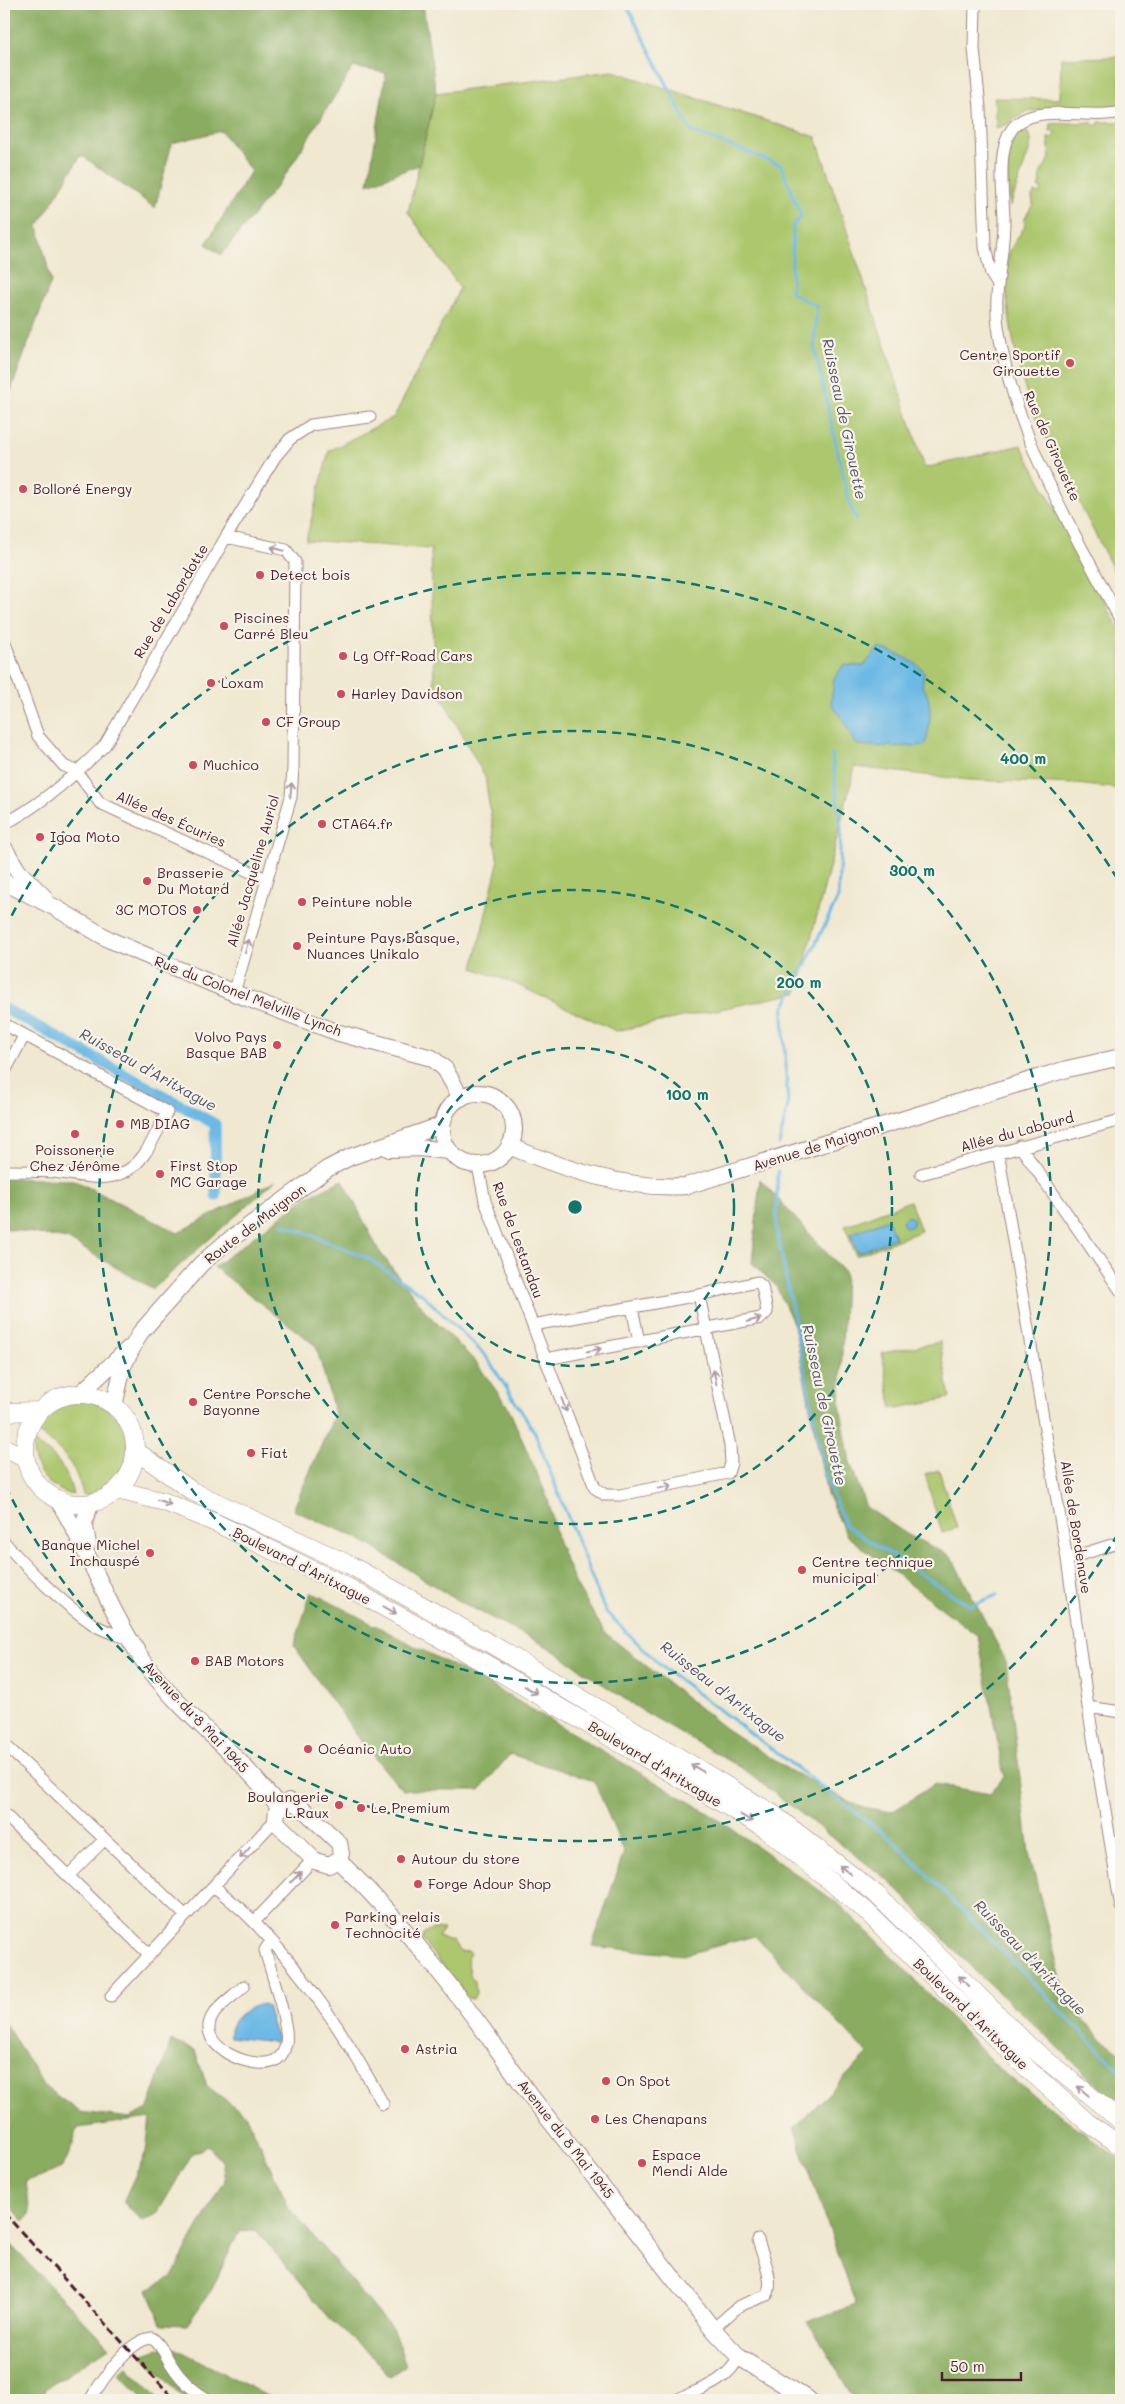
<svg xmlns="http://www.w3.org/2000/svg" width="1125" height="2404" viewBox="0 0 1125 2404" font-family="Mali,sans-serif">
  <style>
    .green { fill: #acc76d; stroke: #7b734c }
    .forest { fill: #89ac60; stroke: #6a6646 }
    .water { fill: #6cb9e6; stroke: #5b6c88 }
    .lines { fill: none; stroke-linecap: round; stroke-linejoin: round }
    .stream { stroke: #6cb9e6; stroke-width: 3 }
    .canal { stroke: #6cb9e6; stroke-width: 11 }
    .street-casing { stroke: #9d847e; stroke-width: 13 }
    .secondary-casing { stroke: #9d847e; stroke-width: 18 }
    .primary-casing { stroke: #9d847e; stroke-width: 19 }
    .street { stroke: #fff; stroke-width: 11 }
    .secondary { stroke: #fff; stroke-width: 16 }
    .primary { stroke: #fff; stroke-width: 18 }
    .rail { stroke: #4a1f2b; stroke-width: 3; stroke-dasharray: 8 4; stroke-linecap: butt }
    .oneway { stroke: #ae9aa0 }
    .ring { fill: none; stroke: #0f766e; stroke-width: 2.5; stroke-dasharray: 9 6 }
    .poi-dot { fill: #d1495b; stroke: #f7f3e8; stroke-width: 2 }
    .labels { text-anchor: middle; stroke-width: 4.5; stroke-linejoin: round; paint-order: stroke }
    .poi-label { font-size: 14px; fill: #4a1f2b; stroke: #f7f3e8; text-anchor: start }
    .street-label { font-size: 14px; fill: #4a1f2b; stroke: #f7f3e8 }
    .water-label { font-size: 15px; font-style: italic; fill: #56556c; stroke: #f7f3e8 }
    .centre { fill: #0f766e; stroke: #f7f3e8; stroke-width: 2.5 }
    .ring-label { font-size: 15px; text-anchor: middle; font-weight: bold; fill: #0f766e; stroke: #f7f3e8; stroke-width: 4.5; stroke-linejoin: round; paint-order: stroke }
  </style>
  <rect width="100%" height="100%" fill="#f7f3e8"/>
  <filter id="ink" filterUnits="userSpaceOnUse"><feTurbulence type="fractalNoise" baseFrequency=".02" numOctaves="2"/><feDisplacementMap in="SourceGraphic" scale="10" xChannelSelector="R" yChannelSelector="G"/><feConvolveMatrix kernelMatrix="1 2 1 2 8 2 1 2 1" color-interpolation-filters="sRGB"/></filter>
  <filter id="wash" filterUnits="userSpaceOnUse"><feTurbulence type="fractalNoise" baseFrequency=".0096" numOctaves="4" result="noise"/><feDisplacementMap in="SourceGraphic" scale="20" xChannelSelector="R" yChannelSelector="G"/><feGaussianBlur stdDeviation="1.12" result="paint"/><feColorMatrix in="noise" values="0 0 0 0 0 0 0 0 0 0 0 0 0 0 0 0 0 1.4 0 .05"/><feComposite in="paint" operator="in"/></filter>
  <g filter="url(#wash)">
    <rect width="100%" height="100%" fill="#f0e8d0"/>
    <!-- green -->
    <path class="green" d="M1121,57V107L1028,111L1008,124L996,128L994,98L1060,99L1061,58Z
      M613,71L816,137L925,468L1021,445L1121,632V789L1077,784L969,780L855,767L797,993L616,1031L511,982L473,968L498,863L485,777L434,683L431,549L306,540L329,451L394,417L460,288L408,212L436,93Z
      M1092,122V125H1099V122H1121V585L1042,429C1021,397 1000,294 1008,257C1010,247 1020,235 1025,226L1024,220L1033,204L1032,197L1035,192L1040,194L1042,190L1038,187L1041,180L1040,174L1050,158L1048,138L1054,137L1055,132H1050L1051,124Z
      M1021,130L1028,133L1031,140L1030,148L1010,207C1009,183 1003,153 1016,131Z
      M910,1201L921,1231L856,1256L845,1226Z
      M940,1342L950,1398L892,1409L882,1353Z
      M84,1400C122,1409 136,1434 123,1471C108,1478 99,1495 83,1495C77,1467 61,1446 36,1432C47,1411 61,1403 84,1400Z
      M32,1442C55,1453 68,1470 73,1495C46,1487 33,1470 32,1442Z
      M939,1470L957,1528L942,1533L925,1474Z
      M434,1928L444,1929L438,1937L452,1941L460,1952L469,1951L470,1954L467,1958L471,1978L475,1981L476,1993L473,1999L468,1998L422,1940L424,1933Z"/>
    <!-- forest -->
    <path class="forest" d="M4,4H423L436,93L419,165L368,184L386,73L353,67L284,177L221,255L206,244L251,171L221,131L172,143L155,208L81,155L38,226L51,282L4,409Z
      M4,1178L74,1180L178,1233L275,1181L153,1289L67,1239L4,1228Z
      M760,1179L845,1273L840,1405L850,1462L866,1507L908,1535L951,1556L1006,1661L1029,1853L1067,2003L1101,2038L1121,2053V2104L1096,2085L1050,2039L975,1971L888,1880L740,1767L638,1708L548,1647L455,1599L360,1539L293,1510L335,1414L316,1346L214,1267L306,1197L343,1180L379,1251L426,1312L475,1361L508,1407L548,1499L558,1542L576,1585L605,1633L726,1729L789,1770L858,1806L892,1812L935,1784L990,1794L1004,1777L978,1636L847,1536L827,1494L794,1325L776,1286L752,1263Z
      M311,1592L497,1689L710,1814L774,1858L840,1905L898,1962L1002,2072L1121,2160V2400H855L808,2321L856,2305L794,2128L868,2054L755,1936L683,1955L592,1946L624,1852L594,1781L510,1754L480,1790H402L363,1744L294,1646Z
      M4,2022L46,2088L80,2112L130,2118L148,2109L171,2041L195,2050L207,2086L247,2116L289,2208L393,2330L406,2365L390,2376L367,2351L333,2322L256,2230L239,2231L212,2289L187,2325L161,2324L148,2289L172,2277L193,2236L225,2181L222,2161L208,2146L192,2154L157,2214L143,2221L123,2202L146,2152L150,2118L78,2128C63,2171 70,2167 26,2181L30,2214L24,2221L4,2199Z
      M4,2238L109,2347L46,2389L43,2400H6L4,2398Z
      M169,2345L275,2400H185L142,2355Z
      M127,2367L159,2400H144L118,2373Z"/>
    <!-- water -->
    <path class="water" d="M878,648C892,651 916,660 924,672L922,686C934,699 930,730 925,745C918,747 861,747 855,744L844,721L831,704L834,678L844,665L864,666Z
      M902.5 1222a5.5 5.5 0 1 1 11 0a5.5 5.5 0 1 1-11 0Z
      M888,1219L895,1238L858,1253L850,1234Z
      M264,2004L267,2006L277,2040L275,2042L230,2037C227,2020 248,2006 264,2004Z"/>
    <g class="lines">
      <!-- stream -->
      <path class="stream" d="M626,4L691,131L781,165L801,216L793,225L791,293L817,306L814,346L850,506L857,520
        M779,1144L788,1105L783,1018L784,1008L838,898L841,829L832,754
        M778,1171L776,1227L826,1479L845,1525L970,1606L997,1595
        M283,1224L366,1257L423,1295L486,1356L534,1431L605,1611L661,1666L894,1841L1121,2072"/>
      <!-- canal -->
      <path class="canal" d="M4,1008L215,1124L216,1196"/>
    </g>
  </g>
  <g filter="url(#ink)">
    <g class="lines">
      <defs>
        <path id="street" d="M975,4L974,49L980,108L985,247L991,274L998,285
          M1121,112C1090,120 1044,104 1018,123C995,140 1003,192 1004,217C1005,253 993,290 998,326C1012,431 1072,529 1121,621
          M226,537L286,550L295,562L293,768L291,797L234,993
          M4,640L38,736L64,766L76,771
          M76,771L100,803L266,879
          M4,824C41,805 76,774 105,745L226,537L275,457L290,439L311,425L370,417
          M4,1024L167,1112C159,1127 153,1143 143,1156C119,1188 87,1176 54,1172C38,1171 20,1171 4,1171
          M4,1073L24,1036
          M1020,1146L1121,1291
          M998,1152L1067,1559L1088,1707L1121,1907
          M478,1165L485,1201L595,1488L605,1495H620L728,1473L731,1463L730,1446L699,1295
          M921,1174L1121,1120
          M632,1307L639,1342
          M533,1325L699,1295L757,1282L762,1286L767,1312L761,1318L546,1359
          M4,1542C31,1572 59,1601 93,1624C103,1631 117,1635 129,1639
          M1067,1559L1121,1542
          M1088,1707L1121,1712
          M4,1744L186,1916
          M4,1814L150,1955
          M68,1876L104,1840
          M214,1886C227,1898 242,1909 254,1922C307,1976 347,2038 383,2104
          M254,1922L308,1865L315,1861
          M244,1986C235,1995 220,2004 213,2015C193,2046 252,2071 274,2061C281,2058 285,2050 286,2043C290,2026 270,1969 265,1950L271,1941
          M111,1996L276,1819
          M713,2329L739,2306L767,2295C775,2281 762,2255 758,2240
          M90,2400C101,2382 129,2339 152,2338C161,2344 165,2355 171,2364C180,2379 193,2391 209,2400
          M676,2400C700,2389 726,2383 739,2357"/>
        <path id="secondary" d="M4,848L18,871L44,897
          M4,882L54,907L110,940L234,993L339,1033L432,1058L445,1069L461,1098
          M442 1129a36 36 0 1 1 72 0a36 36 0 1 1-72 0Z
          M509,1146C564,1169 626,1190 686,1186L1067,1069L1121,1057
          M389,1149L419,1148L449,1151
          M81,1393L128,1349
          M114,1406L123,1366L140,1333L201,1264L224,1244L327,1169L350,1157L442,1125
          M58,1500C89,1551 108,1609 142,1659C168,1697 206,1729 239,1761C253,1776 266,1791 280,1807
          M88,1544L84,1522L91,1503
          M289,1801L300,1806L339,1843L341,1854L338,1860L329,1865L315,1861L278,1824L276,1819L277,1811Z
          M338,1860C410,1929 470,2009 526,2090L713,2329L739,2357L809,2400"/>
        <path id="primary" d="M25 1449a55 55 0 1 1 110 0a55 55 0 1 1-110 0Z
          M4,1412L39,1411
          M4,1447L25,1459
          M135,1454L143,1456L192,1491L350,1565L491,1644L773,1814L876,1894L1029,2046L1121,2121
          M117,1490L165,1502L216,1523L344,1585L486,1664L766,1829L865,1910L1019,2061L1087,2122L1121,2146"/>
      </defs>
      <!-- street casing -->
      <use href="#street" class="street-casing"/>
      <!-- secondary casing -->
      <use href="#secondary" class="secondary-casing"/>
      <!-- primary casing -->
      <use href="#primary" class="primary-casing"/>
      <!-- street -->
      <use href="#street" class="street"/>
      <!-- secondary -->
      <use href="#secondary" class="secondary"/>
      <!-- primary -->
      <use href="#primary" class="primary"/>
      <!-- rail -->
      <path class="rail" d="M4,2213L175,2400"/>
    </g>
    <!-- one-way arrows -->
    <defs><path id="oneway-shaft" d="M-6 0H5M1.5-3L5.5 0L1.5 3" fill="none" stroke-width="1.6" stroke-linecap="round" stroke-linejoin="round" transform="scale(1.25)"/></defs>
    <g class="oneway">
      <use href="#oneway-shaft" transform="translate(278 549) rotate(-164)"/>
      <use href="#oneway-shaft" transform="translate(291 790) rotate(-84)"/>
      <use href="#oneway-shaft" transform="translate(247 946) rotate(-74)"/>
      <use href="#oneway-shaft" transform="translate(754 1320) rotate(-13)"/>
      <use href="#oneway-shaft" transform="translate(594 1350) rotate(-11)"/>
      <use href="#oneway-shaft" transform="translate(715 1377) rotate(-101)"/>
      <use href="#oneway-shaft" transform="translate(564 1405) rotate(69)"/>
      <use href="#oneway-shaft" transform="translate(665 1487) rotate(-11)"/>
      <use href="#oneway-shaft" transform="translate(164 1502) rotate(20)"/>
      <use href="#oneway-shaft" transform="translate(390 1610) rotate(29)"/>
      <use href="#oneway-shaft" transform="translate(531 1690) rotate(31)"/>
      <use href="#oneway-shaft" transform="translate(697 1768) rotate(-149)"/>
      <use href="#oneway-shaft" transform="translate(746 1818) rotate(31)"/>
      <use href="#oneway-shaft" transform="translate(245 1853) rotate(132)"/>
      <use href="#oneway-shaft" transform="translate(845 1870) rotate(-142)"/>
      <use href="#oneway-shaft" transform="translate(296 1877) rotate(-46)"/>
      <use href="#oneway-shaft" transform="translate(964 1981) rotate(-135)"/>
      <use href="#oneway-shaft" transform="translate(1083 2091) rotate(-140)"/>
    </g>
  </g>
  <!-- distance rings -->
  <g class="ring">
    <circle cx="575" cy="1207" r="159"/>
    <circle cx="575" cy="1207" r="317"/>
    <circle cx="575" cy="1207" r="476"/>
    <path d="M1118 1534A634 634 0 0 1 5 1485M5 929A634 634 0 0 1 1118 880"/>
  </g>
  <!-- markers -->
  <g class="poi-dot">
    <circle cx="1070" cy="363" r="5"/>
    <circle cx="23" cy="489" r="5"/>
    <circle cx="260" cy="575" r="5"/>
    <circle cx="224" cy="626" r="5"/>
    <circle cx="343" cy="656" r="5"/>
    <circle cx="211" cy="683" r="5"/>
    <circle cx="341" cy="694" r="5"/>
    <circle cx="266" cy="722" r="5"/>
    <circle cx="193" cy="765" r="5"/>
    <circle cx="322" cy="824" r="5"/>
    <circle cx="40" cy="837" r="5"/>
    <circle cx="147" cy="881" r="5"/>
    <circle cx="302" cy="902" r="5"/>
    <circle cx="197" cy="910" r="5"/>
    <circle cx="297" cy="946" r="5"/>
    <circle cx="277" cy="1045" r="5"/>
    <circle cx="120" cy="1124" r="5"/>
    <circle cx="75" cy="1134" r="5"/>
    <circle cx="160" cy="1174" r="5"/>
    <circle cx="193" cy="1402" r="5"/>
    <circle cx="251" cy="1453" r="5"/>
    <circle cx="150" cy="1553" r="5"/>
    <circle cx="802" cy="1570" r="5"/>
    <circle cx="195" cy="1661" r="5"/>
    <circle cx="308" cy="1749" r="5"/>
    <circle cx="339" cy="1805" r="5"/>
    <circle cx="361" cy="1808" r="5"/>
    <circle cx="401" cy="1859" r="5"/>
    <circle cx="418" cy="1884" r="5"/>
    <circle cx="335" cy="1925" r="5"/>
    <circle cx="405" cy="2049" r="5"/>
    <circle cx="606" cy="2081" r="5"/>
    <circle cx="595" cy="2119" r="5"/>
    <circle cx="642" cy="2163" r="5"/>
  </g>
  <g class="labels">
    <!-- poi labels -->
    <g class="poi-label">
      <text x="1060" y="360" text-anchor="end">Centre Sportif<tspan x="1060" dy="16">Girouette</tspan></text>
      <text x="33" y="494">Bolloré Energy</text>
      <text x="270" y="580">Detect bois</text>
      <text x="234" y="623">Piscines<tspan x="234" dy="16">Carré Bleu</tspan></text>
      <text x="353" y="661">Lg Off-Road Cars</text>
      <text x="221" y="688">Loxam</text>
      <text x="351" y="699">Harley Davidson</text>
      <text x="276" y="727">CF Group</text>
      <text x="203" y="770">Muchico</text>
      <text x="332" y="829">CTA64.fr</text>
      <text x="50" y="842">Igoa Moto</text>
      <text x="157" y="878">Brasserie<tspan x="157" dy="16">Du Motard</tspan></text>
      <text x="312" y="907">Peinture noble</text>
      <text x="187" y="915" text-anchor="end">3C MOTOS</text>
      <text x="307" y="943">Peinture Pays Basque,<tspan x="307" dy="16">Nuances Unikalo</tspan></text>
      <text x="267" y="1042" text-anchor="end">Volvo Pays<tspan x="267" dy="16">Basque BAB</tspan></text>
      <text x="130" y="1129">MB DIAG</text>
      <text x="75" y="1155" text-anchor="middle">Poissonerie<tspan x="75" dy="16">Chez Jérôme</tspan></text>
      <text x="170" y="1171">First Stop<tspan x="170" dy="16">MC Garage</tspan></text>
      <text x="203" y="1399">Centre Porsche<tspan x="203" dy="16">Bayonne</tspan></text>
      <text x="261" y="1458">Fiat</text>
      <text x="140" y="1550" text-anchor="end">Banque Michel<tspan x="140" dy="16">Inchauspé</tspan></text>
      <text x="812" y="1567">Centre technique<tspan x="812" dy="16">municipal</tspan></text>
      <text x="205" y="1666">BAB Motors</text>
      <text x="318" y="1754">Océanic Auto</text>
      <text x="329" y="1802" text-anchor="end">Boulangerie<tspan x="329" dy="16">L.Raux</tspan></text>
      <text x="371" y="1813">Le Premium</text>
      <text x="411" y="1864">Autour du store</text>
      <text x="428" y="1889">Forge Adour Shop</text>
      <text x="345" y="1922">Parking relais<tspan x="345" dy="16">Technocité</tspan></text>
      <text x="415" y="2054">Astria</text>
      <text x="616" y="2086">On Spot</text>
      <text x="605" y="2124">Les Chenapans</text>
      <text x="652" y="2160">Espace<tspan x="652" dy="16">Mendi Alde</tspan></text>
    </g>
    <!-- street labels -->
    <g class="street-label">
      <text transform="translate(1052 446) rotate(66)" y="5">Rue de Girouette</text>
      <text transform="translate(171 601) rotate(-59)" y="5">Rue de Labordotte</text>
      <text transform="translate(171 819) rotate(24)" y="5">Allée des Écuries</text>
      <text transform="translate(253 871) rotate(-74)" y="5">Allée Jacqueline Auriol</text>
      <text transform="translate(248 996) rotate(21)" y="5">Rue du Colonel Melville Lynch</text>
      <text transform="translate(1017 1132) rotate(-15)" y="5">Allée du Labourd</text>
      <text transform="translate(816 1147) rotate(-17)" y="5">Avenue de Maignon</text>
      <text transform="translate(255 1224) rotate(-37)" y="5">Route de Maignon</text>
      <text transform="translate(518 1240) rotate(70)" y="5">Rue de Lestandau</text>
      <text transform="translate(1076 1527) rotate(81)" y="5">Allée de Bordenave</text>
      <text transform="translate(302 1566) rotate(27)" y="5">Boulevard d'Aritxague</text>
      <text transform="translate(196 1717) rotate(47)" y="5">Avenue du 8 Mai 1945</text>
      <text transform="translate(655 1764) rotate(31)" y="5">Boulevard d'Aritxague</text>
      <text transform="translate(971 2014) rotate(44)" y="5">Boulevard d'Aritxague</text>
      <text transform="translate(566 2139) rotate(52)" y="5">Avenue du 8 Mai 1945</text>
    </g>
    <!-- water labels -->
    <g class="water-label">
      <text transform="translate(844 419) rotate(78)" y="5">Ruisseau de Girouette</text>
      <text transform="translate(148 1070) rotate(29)" y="5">Ruisseau d'Aritxague</text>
      <text transform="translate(824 1405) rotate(78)" y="5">Ruisseau de Girouette</text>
      <text transform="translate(723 1692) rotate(38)" y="5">Ruisseau d'Aritxague</text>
      <text transform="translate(1030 1958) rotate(46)" y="5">Ruisseau d'Aritxague</text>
    </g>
  </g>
  <circle cx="575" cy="1207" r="8" class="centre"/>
  <g class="ring-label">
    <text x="1023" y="764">400 m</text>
    <text x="912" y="876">300 m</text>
    <text x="799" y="988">200 m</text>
    <text x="687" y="1100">100 m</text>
  </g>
  <!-- margin -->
  <rect width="1125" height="2404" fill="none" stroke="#f7f3e8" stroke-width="20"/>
  <!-- scale -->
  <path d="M942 2372v8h79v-8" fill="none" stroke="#4a1f2b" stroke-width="2.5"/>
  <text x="950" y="2372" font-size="15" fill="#4a1f2b" stroke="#f7f3e8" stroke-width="4" paint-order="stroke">50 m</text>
</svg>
